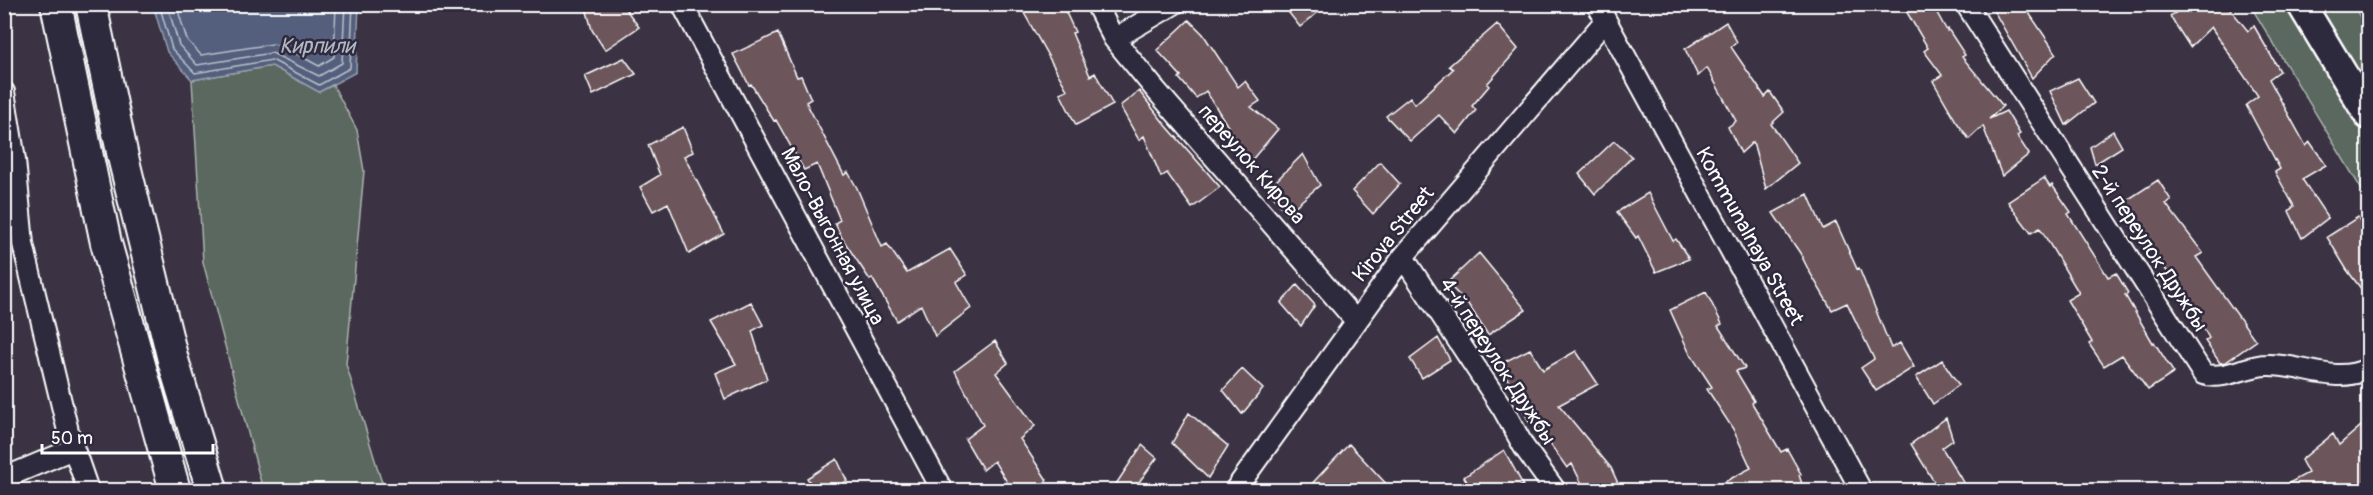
<svg xmlns="http://www.w3.org/2000/svg" width="2373" height="495" viewBox="0 0 2373 495" font-family="Pangolin,sans-serif">
  <style>
    .green { fill: #5a685f; stroke: #acb4af; stroke-width: 1.5 }
    .water { fill: #525f7b; stroke: #979fb0; stroke-width: 1.5 }
    .lines { fill: none; stroke-linecap: round; stroke-linejoin: round }
    .shore { stroke: #babfca; stroke-width: 1.5 }
    .building { fill: #6c565c; stroke: #fff; stroke-width: 1.5 }
    .street-casing { stroke: #fff; stroke-width: 24 }
    .secondary-casing { stroke: #fff; stroke-width: 32 }
    .primary-casing { stroke: #fff; stroke-width: 34 }
    .street { stroke: #2f2a3d; stroke-width: 20 }
    .secondary { stroke: #2f2a3d; stroke-width: 27 }
    .primary { stroke: #2f2a3d; stroke-width: 30 }
    .labels { text-anchor: middle; stroke-width: 5; stroke-linejoin: round; paint-order: stroke }
    .street-label { font-size: 21px; fill: #fff; stroke: #2f2a3d }
    .water-label { font-size: 22px; font-style: italic; fill: #b1b7c4; stroke: #2f2a3d }
  </style>
  <rect width="100%" height="100%" fill="#3b3343"/>
  <filter id="ink" filterUnits="userSpaceOnUse"><feTurbulence type="fractalNoise" baseFrequency=".0167" numOctaves="2"/><feDisplacementMap in="SourceGraphic" scale="12" xChannelSelector="R" yChannelSelector="G"/><feConvolveMatrix kernelMatrix="1 2 1 2 8 2 1 2 1" color-interpolation-filters="sRGB"/></filter>
  <g filter="url(#ink)">
    <!-- green -->
    <path class="green" d="M2250,5H2289L2368,134V200Z
      M2317,5H2353L2368,31V93Z
      M272,66L319,92L333,85L357,130L364,171L346,364L381,480L387,490H263L203,262L192,80Z"/>
    <!-- water -->
    <path class="water" d="M153,5H359L356,72L319,92L272,66L192,80L167,52Z"/>
    <g class="lines">
      <!-- shore -->
      <path class="shore" d="M159,4L172,49L195,73L272,60L319,85L350,68L353,4
        M167,4L179,45L197,65L272,53L319,76L342,63L345,4
        M176,4L187,40L201,55L273,44L282,46L319,66L334,57L336,4"/>
    </g>
    <!-- building -->
    <path class="building" d="M585,4H622L639,27L605,50L592,30Z
      M1019,4H1062L1075,32L1072,33L1090,76L1095,73L1113,105L1076,125L1060,93L1067,90Z
      M1282,4H1328L1300,27Z
      M1902,4H1932L1947,31L1948,29L1965,55L1962,57L2003,106L1989,119L2006,111L2020,134L2017,136L2029,154L2002,176L1983,126L1969,139L1956,121L1933,81L1942,75L1924,51L1928,48Z
      M1990,4H2023L2056,53L2032,78Z
      M2190,4H2226L2248,31L2254,26L2280,71L2269,79L2306,146L2310,142L2326,165L2302,179L2328,218L2302,238L2289,211L2294,206L2275,172L2280,169L2246,105L2258,96L2211,27L2190,47L2170,16Z
      M1189,20L1203,34L1238,87L1245,81L1260,101L1251,107L1278,129L1250,162L1206,91L1196,98L1179,78L1181,76L1157,50Z
      M1726,22L1737,42L1731,47L1765,97L1770,92L1784,112L1771,124L1798,163L1766,189L1753,142L1741,153L1728,127L1736,121L1707,68L1698,76L1685,49Z
      M1497,24L1518,49L1487,84L1489,86L1472,106L1476,110L1457,134L1439,115L1410,141L1386,116L1410,97L1415,104L1453,69L1449,66Z
      M778,33L797,77L801,76L811,99L806,102L844,175L848,172L857,188L882,247L887,244L907,273L950,249L967,275L956,282L971,308L935,336L921,305L897,321L872,278L870,280L842,238L835,223L840,220L817,164L804,170L776,120L774,121L751,84L749,85L733,54Z
      M624,58L636,74L593,95L585,76Z
      M2078,78L2094,103L2066,125L2050,91Z
      M1139,91L1164,123L1220,187L1192,208L1167,173L1161,177L1144,136L1139,140L1120,106Z
      M683,127L693,152L684,156L724,234L689,254L668,203L653,211L640,187L660,175L648,145Z
      M2113,131L2122,147L2095,164L2090,147Z
      M1614,141L1632,157L1595,194L1579,174Z
      M1303,154L1320,185L1286,214L1268,189Z
      M1380,162L1400,184L1373,214L1352,191Z
      M2044,178L2050,187L2052,185L2071,212L2068,214L2108,277L2116,273L2128,293L2125,295L2153,343L2154,342L2174,373L2148,390L2122,355L2104,366L2089,344L2092,342L2067,300L2079,293L2040,228L2031,233L2008,202Z
      M2158,180L2171,200L2166,204L2203,253L2196,257L2256,341L2226,362L2220,363L2205,341L2209,338L2171,272L2168,273L2136,223L2131,226L2121,204Z
      M1648,193L1673,241L1676,239L1689,259L1656,272L1638,236L1636,238L1617,212Z
      M1808,194L1823,229L1836,222L1857,269L1859,268L1891,348L1900,343L1914,367L1876,391L1861,368L1874,359L1847,303L1832,310L1809,271L1800,253L1773,213Z
      M2358,217L2368,237V298L2347,270L2327,237Z
      M1479,253L1526,310L1488,335L1468,304L1447,283Z
      M1297,285L1315,305L1301,326L1281,303Z
      M1706,292L1722,324L1718,326L1745,368L1736,371L1754,401L1752,403L1781,452L1787,449L1801,474L1799,475L1804,490H1709L1751,468L1733,429L1707,389L1712,387L1689,352L1670,310Z
      M751,302L763,325L752,331L767,379L725,399L715,373L736,364L711,322Z
      M1438,338L1450,360L1422,378L1410,359Z
      M995,341L1008,363L996,373L1035,426L1020,439L1047,480L1038,490H1012L994,461L983,470L965,439L983,425L955,371Z
      M1530,349L1543,370L1576,351L1598,384L1559,405L1611,468L1621,490H1585L1572,464L1567,468L1533,420L1529,422L1500,364Z
      M1942,360L1959,385L1933,404L1916,377Z
      M1242,369L1263,389L1242,414L1223,390Z
      M1189,413L1228,446L1208,478L1172,443Z
      M1946,418L1953,440L1942,448L1968,490H1939L1911,444Z
      M2368,420V490H2276L2308,473L2301,460L2333,434L2339,445Z
      M1349,444L1392,490H1306Z
      M1142,445L1157,458L1133,490H1112Z
      M1504,450L1523,485L1513,490H1472L1464,477Z
      M837,459L847,481L830,490H815L807,478Z"/>
    <g class="lines">
      <defs>
        <path id="street" d="M682,4L942,490
          M1096,4L1114,39L1155,89L1355,320
          M1597,4L1861,490
          M1966,4L2203,374C2225,381 2246,365 2267,365C2303,364 2333,385 2368,369
          M1114,39L1174,4
          M4,92L15,160L23,244L69,435L88,490
          M1403,257L1503,409L1524,447L1555,490
          M4,478L73,449
          M1235,490L1403,257L1605,21"/>
        <path id="secondary" d="M2301,4L2368,115"/>
        <path id="primary" d="M56,4L106,243L175,490
          M91,4L123,157L173,360L212,490"/>
      </defs>
      <!-- street casing -->
      <use href="#street" class="street-casing"/>
      <!-- secondary casing -->
      <use href="#secondary" class="secondary-casing"/>
      <!-- primary casing -->
      <use href="#primary" class="primary-casing"/>
      <!-- street -->
      <use href="#street" class="street"/>
      <!-- secondary -->
      <use href="#secondary" class="secondary"/>
      <!-- primary -->
      <use href="#primary" class="primary"/>
    </g>
  </g>
  <g class="labels">
    <!-- street labels -->
    <g class="street-label">
      <text transform="translate(1252 164) rotate(49)" y="7">переулок Кирова</text>
      <text transform="translate(1393 234) rotate(-51)" y="7">Kirova Street</text>
      <text transform="translate(833 236) rotate(62)" y="7">Мало-Выгонная улица</text>
      <text transform="translate(1750 236) rotate(61)" y="7">Kommunalnaya Street</text>
      <text transform="translate(2150 248) rotate(57)" y="7">2-й переулок Дружбы</text>
      <text transform="translate(1498 361) rotate(57)" y="7">4-й переулок Дружбы</text>
    </g>
    <!-- water labels -->
    <g class="water-label">
      <text x="317" y="53">Кирпили</text>
    </g>
  </g>
  <!-- margin -->
  <rect width="2373" height="495" fill="none" stroke="#2f2a3d" stroke-width="24"/>
  <rect x="12" y="12" width="2349" height="471" fill="none" stroke="#fff" stroke-width="2" filter="url(#ink)"/>
  <!-- scale -->
  <path d="M42 444v9h171v-9" fill="none" stroke="#ffffff" stroke-width="3"/>
  <text x="51" y="444" font-size="18" fill="#ffffff" stroke="#2f2a3d" stroke-width="4.5" paint-order="stroke">50 m</text>
</svg>
